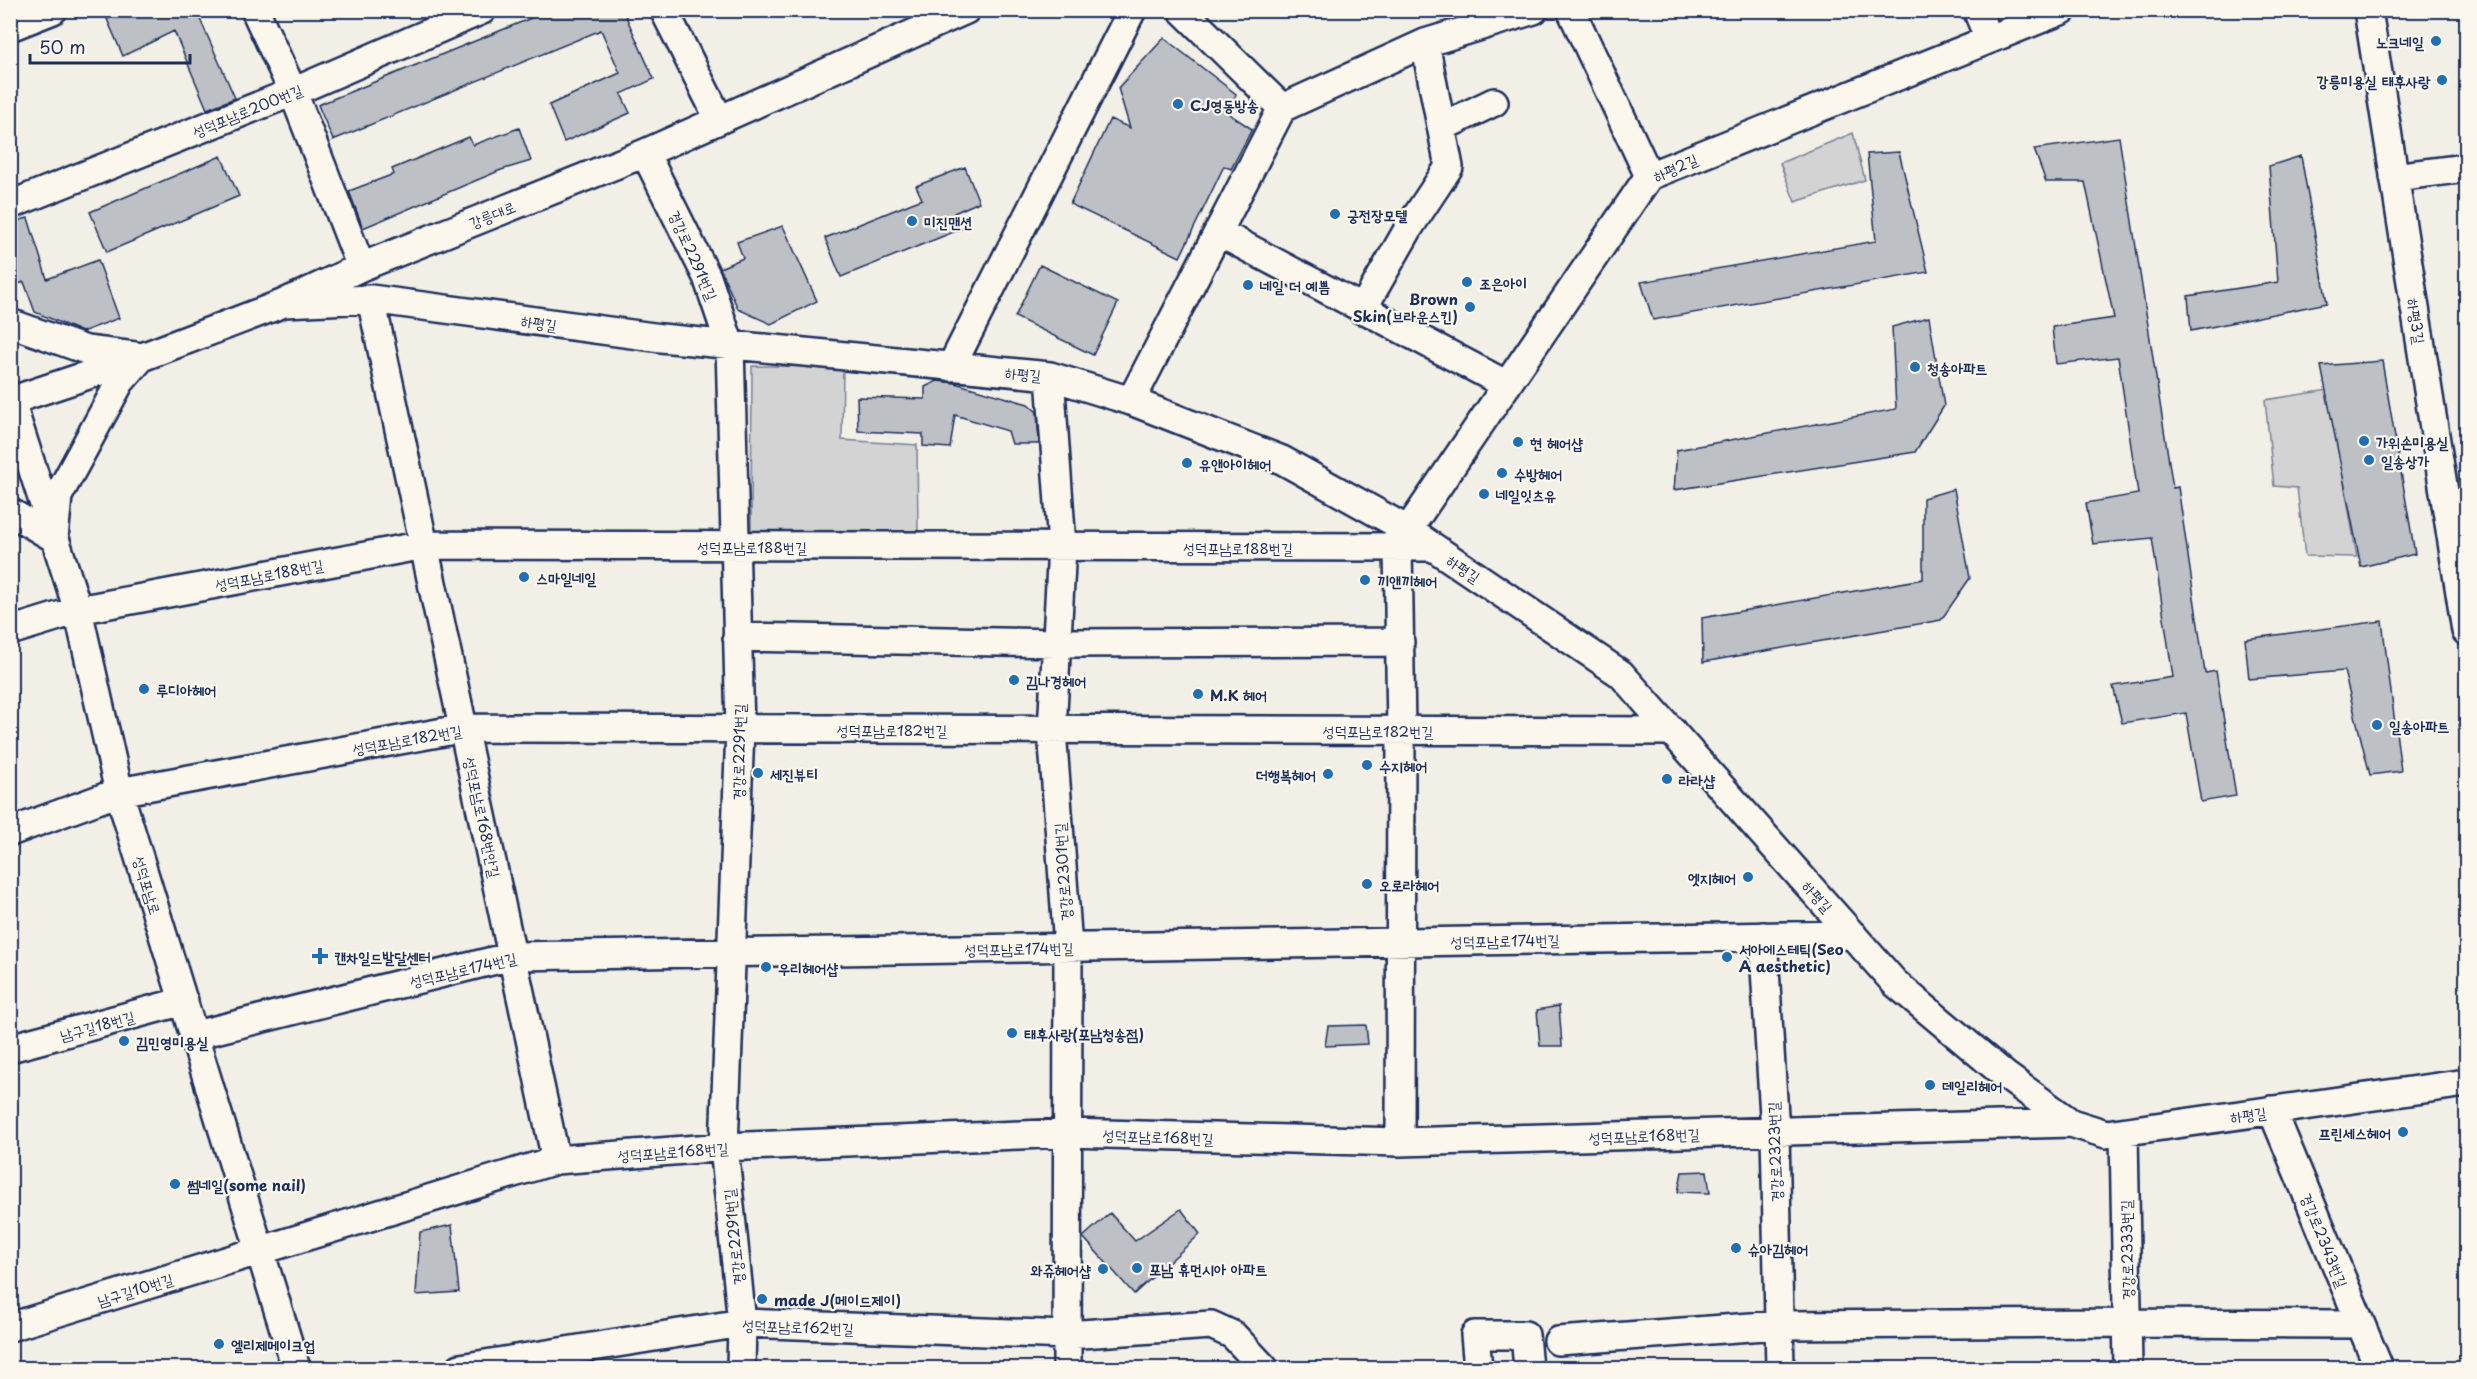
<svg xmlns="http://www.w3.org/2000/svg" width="2477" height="1379" font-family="'Playpen Sans','Poor Story',sans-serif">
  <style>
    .green { fill: #d2d3d2; stroke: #768198; stroke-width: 1.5 }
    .building { fill: #bdc0c4; stroke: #1b2f5e; stroke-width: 1.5 }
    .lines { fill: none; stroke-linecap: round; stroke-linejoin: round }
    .minor-casing { stroke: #1b2f5e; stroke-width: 32 }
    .minor { stroke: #fbf7ec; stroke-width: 27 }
    .poi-dot { fill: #1f6fb2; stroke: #fbf7ec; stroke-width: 2 }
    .labels { text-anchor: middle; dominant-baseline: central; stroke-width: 4.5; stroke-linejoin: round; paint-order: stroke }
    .poi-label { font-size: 15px; font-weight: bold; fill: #1b2f5e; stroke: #fbf7ec; text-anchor: start }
    .street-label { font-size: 15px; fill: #1b2f5e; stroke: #fbf7ec }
  </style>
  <rect width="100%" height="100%" fill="#f2efe6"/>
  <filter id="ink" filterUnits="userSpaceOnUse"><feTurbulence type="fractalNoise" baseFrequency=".0167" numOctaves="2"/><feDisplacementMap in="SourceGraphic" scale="12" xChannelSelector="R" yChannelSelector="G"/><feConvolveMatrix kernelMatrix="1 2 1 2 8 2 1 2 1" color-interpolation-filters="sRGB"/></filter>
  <g filter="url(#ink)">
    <!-- green -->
    <path class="green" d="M1853,133L1865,180L1795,202L1780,163Z
      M752,366L843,367L842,440L917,445L918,534H751Z
      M2328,390L2357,557L2305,556L2297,488L2274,486L2265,400Z"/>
    <!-- building -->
    <path class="building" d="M126,10H196L235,98L207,109L174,31L123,56L107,19Z
      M551,10H623L654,79L621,94L630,113L564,142L549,105L620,73L601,30L333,140L318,105Z
      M1164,38L1236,94L1229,114L1252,129L1231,169L1224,166L1180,257L1070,204L1110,119L1130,128L1118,88Z
      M519,128L531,161L501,170L363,228L349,191L394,174L392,169L469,137L473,145Z
      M2119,137L2173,488L2178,487L2205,673L2216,671L2236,796L2201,802L2186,713L2122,723L2113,686L2173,677L2152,538L2093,544L2086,503L2138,494L2118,357L2056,364L2052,327L2114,318L2085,182H2046L2034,149Z
      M1899,152L1928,272L1653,320L1641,282L1876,241L1867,154Z
      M221,156L239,196L107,252L90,212Z
      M2301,156L2327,303L2191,331L2188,296L2278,282L2269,166Z
      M965,167L979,202L954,213L961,229L841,277L825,238L922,199L916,186Z
      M28,218L47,279L98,260L119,318L82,332L35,312L24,282L18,284L10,261V223Z
      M783,226L817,301L771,324L738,309L720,268L743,258L737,242Z
      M1040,265L1118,303L1093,355L1015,317Z
      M1929,317L1944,406L1915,452L1674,490L1677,450L1896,409L1892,327Z
      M2382,361L2415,554L2361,567L2321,366Z
      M937,381L955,383L1028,404L1037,412L1039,444H1012L1008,431L955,415L950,448L923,446V434L858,431L857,397L925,399V387Z
      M1954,489L1970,578L1941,620L1703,662L1702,618L1923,579V498Z
      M2382,621L2401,771L2370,775L2344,671L2249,679L2245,639Z
      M1559,1006L1562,1046H1540L1537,1010Z
      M1366,1025L1368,1044L1325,1046L1328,1026Z
      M1707,1171L1710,1193L1678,1192L1682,1172Z
      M1181,1209L1200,1234L1134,1294L1083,1237L1110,1213L1135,1241Z
      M452,1225L459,1292L416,1295L420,1232Z"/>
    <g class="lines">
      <defs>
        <path id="minor" d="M255,10L293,92L361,267
          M664,10L719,119
          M1182,10L1282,108
          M1571,10L1649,176
          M1977,10L1989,39
          M2368,10L2466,631
          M10,27L53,10
          M1442,127L1494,102
          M645,153L707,277L730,345L740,729L724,1147L742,1323L741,1368
          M2394,177L2466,168
          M10,205L293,92L482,10
          M1218,232L1507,385
          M371,299L556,1160
          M284,303L371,299L661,338L1050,376L1131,401L1282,460L1408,530L1621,674L1895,983L2006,1076L2071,1123L2106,1134L2466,1083
          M1362,310L1410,226L1449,167L1425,43
          M10,323L86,350L135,356
          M951,367L1132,10
          M1050,376L1062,546L1052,730L1068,947L1067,1368
          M10,399L78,610L119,792L296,1368
          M10,401L142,357L284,303L361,267L645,153L966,10
          M1131,401L1282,108L1425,43L1534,10
          M10,512L54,538L58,496L120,382L141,358
          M1408,530L1649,176L2063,10
          M1398,547L1401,730L1400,1142
          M10,631L78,610L424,545L1433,547
          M737,637L1057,643L1400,642
          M10,832L119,792L465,728L1672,731
          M1763,936L1775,1132L1780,1368
          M195,1035L512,956L1853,935
          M10,1048L184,1001
          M2272,1110L2379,1368
          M2124,1132L2128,1368
          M10,1327L556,1160L724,1147L1068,1133L1400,1142L2071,1123
          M1558,1341L1779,1325L2127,1323L2360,1324
          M460,1368L742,1323L1067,1335L1211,1325L1233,1335L1264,1368
          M1478,1368L1475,1335H1525L1528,1368"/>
      </defs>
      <!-- minor casing -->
      <use href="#minor" class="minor-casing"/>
      <!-- minor -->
      <use href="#minor" class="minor"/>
    </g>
  </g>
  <!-- markers -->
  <g class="poi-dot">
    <circle cx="2436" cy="41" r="6"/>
    <circle cx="2442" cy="80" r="6"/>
    <circle cx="1178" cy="104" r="6"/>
    <circle cx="1335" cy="214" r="6"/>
    <circle cx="912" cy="221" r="6"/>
    <circle cx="1467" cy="282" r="6"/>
    <circle cx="1248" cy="285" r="6"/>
    <circle cx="1470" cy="307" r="6"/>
    <circle cx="1915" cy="367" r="6"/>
    <circle cx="2364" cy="441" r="6"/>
    <circle cx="1518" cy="442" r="6"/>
    <circle cx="2369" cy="460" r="6"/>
    <circle cx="1187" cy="463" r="6"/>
    <circle cx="1502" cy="473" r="6"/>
    <circle cx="1484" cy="494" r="6"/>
    <circle cx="524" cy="577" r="6"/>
    <circle cx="1365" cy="580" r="6"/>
    <circle cx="1014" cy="680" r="6"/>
    <circle cx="144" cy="689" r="6"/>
    <circle cx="1198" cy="694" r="6"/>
    <circle cx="2377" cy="725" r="6"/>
    <circle cx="1367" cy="765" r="6"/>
    <circle cx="758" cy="773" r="6"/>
    <circle cx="1328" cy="774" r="6"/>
    <circle cx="1667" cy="779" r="6"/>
    <circle cx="1748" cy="877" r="6"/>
    <circle cx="1367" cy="884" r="6"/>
    <path d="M317 947h6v6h6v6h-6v6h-6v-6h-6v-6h6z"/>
    <circle cx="1727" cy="957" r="6"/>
    <circle cx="766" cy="967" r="6"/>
    <circle cx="1012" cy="1033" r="6"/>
    <circle cx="124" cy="1041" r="6"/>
    <circle cx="1930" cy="1085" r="6"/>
    <circle cx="2403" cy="1132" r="6"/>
    <circle cx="175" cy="1184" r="6"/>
    <circle cx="1736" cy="1248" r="6"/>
    <circle cx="1137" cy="1268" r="6"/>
    <circle cx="1103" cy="1269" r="6"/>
    <circle cx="762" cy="1299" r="6"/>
    <circle cx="219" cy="1344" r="6"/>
  </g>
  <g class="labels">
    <!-- poi labels -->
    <g class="poi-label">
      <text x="2424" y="41" text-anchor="end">노크네일</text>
      <text x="2430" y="80" text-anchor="end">강릉미용실 태후사랑</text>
      <text x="1190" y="104">CJ영동방송</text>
      <text x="1347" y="214">궁전장모텔</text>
      <text x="924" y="221">미진맨션</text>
      <text x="1479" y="282">조은아이</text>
      <text x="1260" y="285">네일 더 예쁨</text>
      <text x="1458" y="298" text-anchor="end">Brown<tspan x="1458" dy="17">Skin(브라운스킨)</tspan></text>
      <text x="1927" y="367">청송아파트</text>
      <text x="2376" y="441">가위손미용실</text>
      <text x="1530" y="442">현 헤어샵</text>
      <text x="2381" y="460">일송상가</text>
      <text x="1199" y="463">유앤아이헤어</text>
      <text x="1514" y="473">수방헤어</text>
      <text x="1496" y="494">네일잇츠유</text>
      <text x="536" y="577">스마일네일</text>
      <text x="1377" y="580">끼앤끼헤어</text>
      <text x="1026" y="680">김나경헤어</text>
      <text x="156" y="689">루디아헤어</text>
      <text x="1210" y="694">M.K 헤어</text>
      <text x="2389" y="725">일송아파트</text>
      <text x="1379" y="765">수지헤어</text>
      <text x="770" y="773">세진뷰티</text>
      <text x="1316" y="774" text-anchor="end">더행복헤어</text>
      <text x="1679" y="779">라라샵</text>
      <text x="1736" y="877" text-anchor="end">엣지헤어</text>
      <text x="1379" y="884">오로라헤어</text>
      <text x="1739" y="948">서아에스테틱(Seo<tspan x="1739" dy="17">A aesthetic)</tspan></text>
      <text x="334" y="956">캔차일드발달센터</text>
      <text x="778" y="967">우리헤어샵</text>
      <text x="1024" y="1033">태후사랑(포남청송점)</text>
      <text x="136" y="1041">김민영미용실</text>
      <text x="1942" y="1085">데일리헤어</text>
      <text x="2391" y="1132" text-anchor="end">프린세스헤어</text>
      <text x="187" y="1184">썸네일(some nail)</text>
      <text x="1748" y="1248">슈아김헤어</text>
      <text x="1149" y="1268">포남 휴먼시아 아파트</text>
      <text x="1091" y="1269" text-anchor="end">와쥬헤어샵</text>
      <text x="774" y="1299">made J(메이드제이)</text>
      <text x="231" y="1344">엘리제메이크업</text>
    </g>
    <!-- street labels -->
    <g class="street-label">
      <text transform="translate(247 110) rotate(-22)">성덕포남로200번길</text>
      <text transform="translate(1675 167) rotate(-24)">하평2길</text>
      <text transform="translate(492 214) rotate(-22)">강릉대로</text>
      <text transform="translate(694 255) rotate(66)">경강로2291번길</text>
      <text transform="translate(2417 321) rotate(81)">하평3길</text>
      <text transform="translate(539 322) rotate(8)">하평길</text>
      <text transform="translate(1023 373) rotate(5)">하평길</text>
      <text x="752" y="546">성덕포남로188번길</text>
      <text x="1238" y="547">성덕포남로188번길</text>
      <text transform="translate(1464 568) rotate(34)">하평길</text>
      <text transform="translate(269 574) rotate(-11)">성덕포남로188번길</text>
      <text x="892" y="729">성덕포남로182번길</text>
      <text x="1378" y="730">성덕포남로182번길</text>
      <text transform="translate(407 739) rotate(-10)">성덕포남로182번길</text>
      <text transform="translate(738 752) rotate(-89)">경강로2291번길</text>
      <text transform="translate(483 817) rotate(78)">성덕포남로168번안길</text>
      <text transform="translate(1062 872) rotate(-94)">경강로2301번길</text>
      <text transform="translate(148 885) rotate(73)">성덕포남로</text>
      <text transform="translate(1818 896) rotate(48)">하평길</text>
      <text transform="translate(1505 940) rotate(-1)">성덕포남로174번길</text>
      <text transform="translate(1019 948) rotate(-1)">성덕포남로174번길</text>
      <text transform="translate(463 969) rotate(-13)">성덕포남로174번길</text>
      <text transform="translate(97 1025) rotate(-15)">남구길18번길</text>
      <text transform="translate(2248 1114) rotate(-8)">하평길</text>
      <text transform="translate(1644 1135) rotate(-2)">성덕포남로168번길</text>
      <text transform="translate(1158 1136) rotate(2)">성덕포남로168번길</text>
      <text transform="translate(673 1151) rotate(-4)">성덕포남로168번길</text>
      <text transform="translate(1774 1152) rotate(-92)">경강로2323번길</text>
      <text transform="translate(733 1237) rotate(-96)">경강로2291번길</text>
      <text transform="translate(2325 1240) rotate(68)">경강로2343번길</text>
      <text transform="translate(2126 1250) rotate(-91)">경강로2333번길</text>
      <text transform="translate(135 1289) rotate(-17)">남구길10번길</text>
      <text transform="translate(798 1326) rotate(2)">성덕포남로162번길</text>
    </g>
  </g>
  <!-- margin -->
  <rect width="2477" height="1379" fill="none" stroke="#fbf7ec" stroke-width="36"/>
  <rect x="18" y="18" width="2441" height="1343" fill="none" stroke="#1b2f5e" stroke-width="2" filter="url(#ink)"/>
  <!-- scale -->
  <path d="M30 54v9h160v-9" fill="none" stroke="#1b2f5e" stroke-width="3"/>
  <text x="39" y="54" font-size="18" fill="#1b2f5e" stroke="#fbf7ec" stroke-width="4.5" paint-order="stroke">50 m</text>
</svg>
